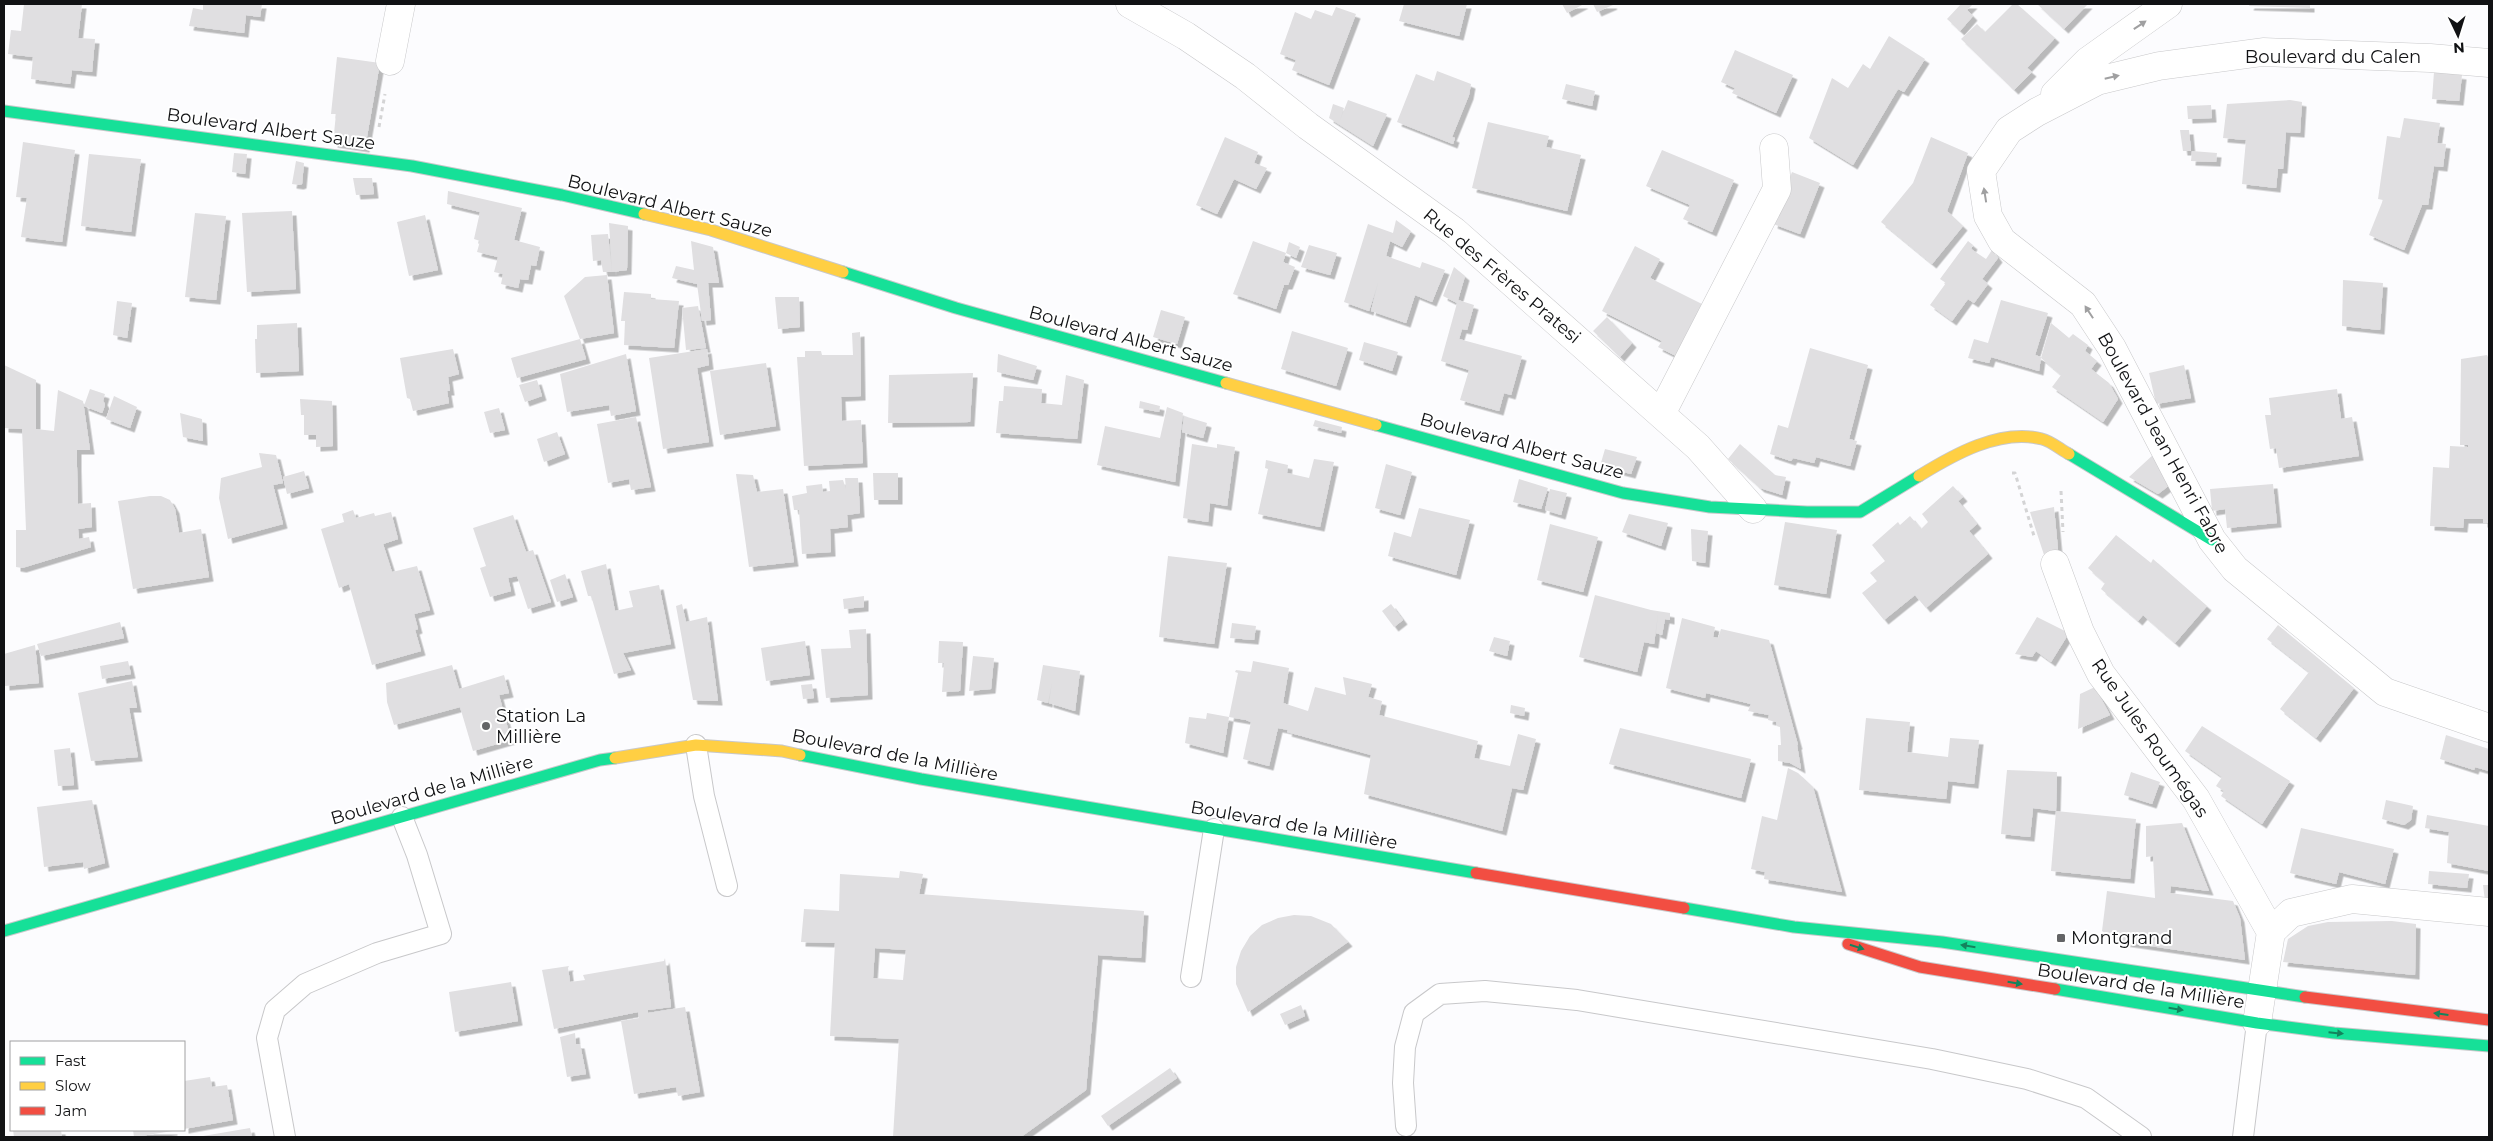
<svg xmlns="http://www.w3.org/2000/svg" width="2493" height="1141" font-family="Montserrat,sans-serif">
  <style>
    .building { fill: #e0dfe1; fill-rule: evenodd; filter: url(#shadow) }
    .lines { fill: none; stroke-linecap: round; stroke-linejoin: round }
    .lane-casing { stroke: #c8c8ca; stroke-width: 22 }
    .street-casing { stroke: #c8c8ca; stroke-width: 29 }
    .fast-casing { stroke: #c8c8ca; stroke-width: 13 }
    .slow-casing { stroke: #c8c8ca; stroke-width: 13 }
    .jam-casing { stroke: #c8c8ca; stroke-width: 13 }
    .path { stroke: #d4d4d5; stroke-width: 3; stroke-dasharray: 4 4; stroke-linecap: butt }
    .lane { stroke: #fff; stroke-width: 20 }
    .street { stroke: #fff; stroke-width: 28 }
    .fast { stroke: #16e098; stroke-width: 11 }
    .slow { stroke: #ffcf43; stroke-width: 11 }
    .jam { stroke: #f24e42; stroke-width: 11 }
    .oneway { fill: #a0a0a1 }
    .oneway2 { fill: #14835d }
    .poi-dot { fill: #636466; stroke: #fff; stroke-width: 2 }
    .labels { text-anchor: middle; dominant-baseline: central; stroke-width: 4; stroke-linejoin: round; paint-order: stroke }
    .street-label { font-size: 18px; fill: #111214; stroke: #fff }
    .poi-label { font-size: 18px; fill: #111214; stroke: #fff; text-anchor: start }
  </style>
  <defs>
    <filter id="shadow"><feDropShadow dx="4.5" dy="4.5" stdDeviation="0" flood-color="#0004"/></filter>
  </defs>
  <rect width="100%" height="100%" fill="#fcfcfe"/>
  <!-- building -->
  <path class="building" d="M24,4H82L78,38L95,39L92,72L72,70L70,84L31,79L33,57L8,54L11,30L21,31Z
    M203,4H262L260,17L246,15L244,33L189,26L193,8L203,10Z
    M1404,4H1467L1459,36L1399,21Z
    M1562,4H1584L1567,13Z
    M1593,4H1612L1613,5L1597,12Z
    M1961,4H1973L1967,10L1973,16L1960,31L1947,19Z
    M2013,4H2017L2055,38L2027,68L2032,72L2014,90L1961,39L1977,24L1985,32Z
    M2037,4H2088L2064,29Z
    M2250,4H2310V8L2249,6Z
    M1336,7L1356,14L1329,85L1292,70L1296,60L1280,54L1295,12L1311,19L1315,10L1332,16Z
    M1889,36L1925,59L1904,92L1898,89L1853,165L1809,138L1832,78L1848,88L1863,64L1870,69Z
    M1735,50L1793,75L1776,113L1732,93L1735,88L1721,82Z
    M337,57L380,63L365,148L333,143L336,114H331Z
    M1437,71L1471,84L1469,95L1452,137L1455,138L1453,144L1397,122L1416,74L1434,81Z
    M2434,72L2462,75L2459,101L2432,99Z
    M1566,84L1595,91L1592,106L1562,99Z
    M1348,100L1387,114L1373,146L1329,118L1333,104L1344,108L1340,120Z
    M2290,100L2302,102L2300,133L2286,132L2283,169H2278L2276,188L2242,184L2246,140L2223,138L2227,104Z
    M2211,105L2212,118L2188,119L2187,106Z
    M2404,118L2440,123L2437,143L2446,144L2443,167L2434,166L2428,205H2422L2404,250L2369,235L2383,200L2378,199L2387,136L2400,138Z
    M1488,122L1549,136L1546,147L1581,155L1567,211L1472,188Z
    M2180,130H2189L2191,151H2183Z
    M1225,137L1258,152L1254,163L1267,168L1256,189L1234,179L1217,214L1196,205Z
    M1931,137L1968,153L1947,211L1963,226L1932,264L1881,222L1913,183Z
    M23,142L75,150L62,242L21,237L27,198L16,197Z
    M1662,150L1734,180L1712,232L1683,219L1690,205L1646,186Z
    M2192,151L2217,153L2216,162L2191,161Z
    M234,153L247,154L245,174L232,172Z
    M89,154L141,159L131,232L81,226Z
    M296,161L304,163L302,184L299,185L292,184Z
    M1792,172L1820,183L1800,234L1773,224Z
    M353,178H372L374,194L356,195Z
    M448,191L522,208L514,240L540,247L536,266L531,265L528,280L520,279L518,288L501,284L503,274L494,272L498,257L477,252L480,241L474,239L480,212L447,204Z
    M292,211L296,289L247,292L242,213Z
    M195,213L226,216L216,300L185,297Z
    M425,215L438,270L409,276L397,222Z
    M1396,220L1411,231L1402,247L1390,241L1386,256L1420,268L1422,262L1445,270L1432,302L1415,295L1406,323L1371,311L1378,283L1369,311L1344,302L1368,224L1393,233Z
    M609,223L628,226L627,270L612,272H603L601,260L593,261L591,235L608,234L612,272Z
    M691,241L713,247L719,283H708L711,320L702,321L697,284L672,278L676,266L694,270Z
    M1253,241L1286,253L1289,242L1300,247L1296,258L1286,253L1283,262L1295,267L1288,285H1284L1276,309L1233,294Z
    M1968,241L1973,245L1971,249L1986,259L1992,250L1998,258L1982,279L1988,284L1974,303L1968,299L1952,321L1930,305L1946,283L1940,279Z
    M1309,245L1337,253L1330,275L1301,267Z
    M1635,246L1660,259L1650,278L1702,304L1676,356L1658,347L1662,341L1602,311Z
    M1454,267L1465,276L1458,300L1474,305L1467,330L1462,329L1459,339L1522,356L1511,395L1504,393L1499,411L1460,400L1469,370L1441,361L1457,303L1443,296Z
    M607,275L614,333L580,339L586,359L517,378L511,358L580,339L564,296L585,277Z
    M2343,280L2383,283L2380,330L2342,326Z
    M624,292L651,294V299L679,301L674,348L624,345L625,321H621Z
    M775,297H799L800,327L778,329Z
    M2001,300L2048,313L2035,355L2041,357L2039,371L1991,357L1989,363L1968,358L1974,339L1988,343Z
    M117,301L132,303L127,338L113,335Z
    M698,306L706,348L686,350L682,308Z
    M1161,310L1185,317L1177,344L1153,337Z
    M1607,317L1632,343L1620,357L1593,331Z
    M297,323L299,371L256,373L255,339H257V325Z
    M2051,323L2069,338L2073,334L2088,345L2085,351L2097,361L2091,369L2109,383L2118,399L2103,422L2052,387L2061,375L2041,358Z
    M1292,331L1348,348L1336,386L1281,369Z
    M860,332L861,396L841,397L842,421L861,420L863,463L804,466L797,357H805V351H821L822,355H853L852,333Z
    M1364,342L1398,352L1392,371L1359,360Z
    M1810,348L1868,365L1849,439L1857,441L1850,466L1816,457L1814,463L1793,458L1791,461L1770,454L1778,425L1788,428Z
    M453,349L459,374L448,377L450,391H447L449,403L413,411L410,399L407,398L400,358Z
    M707,349L709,365L697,368L709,442L663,449L649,358Z
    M626,354L636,411L611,416L609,405L567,412L560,374Z
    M998,354L1037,366L1033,380L997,372Z
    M2487,355L2489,359V523H2483V519H2464L2463,528L2430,526L2433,467L2449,468L2450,446L2468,447V445H2460L2461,359Z
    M766,363L776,426L720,435L710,371Z
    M4,365L36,380V429L54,431L58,390L83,401L90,450H77V467L78,504L91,503L92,527L78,529L79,539L89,537L91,547L22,568L16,567V530H26L22,429L4,428Z
    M2184,365L2191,398L2156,404L2149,373Z
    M973,373L970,422L888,423L889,375Z
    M1066,375L1084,380L1077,439L996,433L999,401H1003L1004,386L1042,389L1041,403L1062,405Z
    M537,380L542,396L525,402L519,385Z
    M90,389L105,394L103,401L105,404L104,408L102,413L84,406Z
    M2337,389L2341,419L2352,417L2359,456L2279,468L2276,448L2270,449L2265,415H2271L2269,398Z
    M114,396L137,407L130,428L106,419Z
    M300,399L332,401L333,446L316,447V435H304V415H301Z
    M1140,401L1160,406L1159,412L1139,408Z
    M1167,407L1183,413L1175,482L1097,465L1105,426L1160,438Z
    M499,408L505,430L490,433L484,412Z
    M180,413L202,419L203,441L183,437Z
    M1184,416L1207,423L1203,438L1182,432Z
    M636,417L651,487L631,490L629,479L608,483L597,424Z
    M1315,420L1342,427L1341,433L1313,426Z
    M557,432L565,454L544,462L537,439Z
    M1192,444L1217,448V444L1235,447L1227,506L1210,503L1208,522L1183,518Z
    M1740,444L1775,475L1786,477L1782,495L1760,488L1728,459Z
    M1605,449L1637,457L1631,474L1600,466Z
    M259,453L276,455L283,483L273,485L283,524L228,539L219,498L221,478L262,467Z
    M2154,454L2171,484L2158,494L2129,477Z
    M1314,459L1334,462L1320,527L1258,514L1268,469L1265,468L1266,460L1288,465L1287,473L1309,478Z
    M1386,464L1412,472L1400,515L1375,508Z
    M304,471L309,488L287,494L283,477Z
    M873,473H898V500H874Z
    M736,474L753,475L757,492L783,489L794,562L749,567Z
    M845,478H858L860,513L847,515L848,527L830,529L831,552L802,554L799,510H794L792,496L807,493L806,486L822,484L823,492L830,491L829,481L843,480L846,489Z
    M1519,479L1548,488L1541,509L1513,502Z
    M2273,484L2277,523L2227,528L2225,509L2212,511L2210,489Z
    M1953,486L1963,497L1958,501L1977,524L1969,531L1988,554L1926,608L1915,595L1884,620L1862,593L1877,581L1870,573L1885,561L1872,545L1898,522L1900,525L1910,516L1921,529L1928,522L1922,514Z
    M1550,489L1567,493L1561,515L1545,510Z
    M150,496H161L170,500L175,509L179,533L201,529L209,577L133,589L118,501Z
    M2054,507L2058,550L2044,555L2030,512Z
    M1419,508L1470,520L1456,575L1388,556L1394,532L1411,537Z
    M353,510L356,518L374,513L375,516L391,512L398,539L383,544L392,572L417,566L430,610L414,614L418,629L415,630L421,651L372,665L349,584L339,588L321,529L344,522L342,514Z
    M1629,514L1668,523L1661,546L1622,532Z
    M513,515L526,552L533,550L551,602L528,609L517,576L508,578L511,591L490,597L480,568L486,566L473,528Z
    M1785,522L1837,530L1826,594L1774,585Z
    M1550,524L1598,537L1583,592L1537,580Z
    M1691,529L1708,531L1705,563L1692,561Z
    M2116,535L2151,563L2153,559L2207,606L2175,643L2143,615L2138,621L2101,589L2105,583L2088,568Z
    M1168,556L1227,563L1214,644L1159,637Z
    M606,564L615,611L633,607L629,591L659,585L671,644L623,653L631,670L614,674L592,599L591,596H588L581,571Z
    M565,574L573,597L557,602L550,580Z
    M1595,595L1651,610L1670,613V620L1665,619L1662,635L1656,633L1658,614L1654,644L1644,642L1637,672L1579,657Z
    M864,596V607L844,609L843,599Z
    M682,604L686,622L707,617L718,701L693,700L676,606Z
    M1391,604L1403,620L1394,627L1382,611Z
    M2037,617L2069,633L2051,662L2036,651L2032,657L2015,654Z
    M1682,618L1715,627L1713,637L1718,638L1721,629L1769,640L1798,745H1797L1801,769L1790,763L1778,761V745H1781L1780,727L1777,726L1776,722L1768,720L1769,715L1748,711L1751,704L1706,693L1705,698L1666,688Z
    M120,622L124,638L41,656L37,644Z
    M1232,623L1256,626L1254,640L1230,638Z
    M2278,625L2354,688L2316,738L2280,709L2309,672L2267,639Z
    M866,629L868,695L826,698L821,649L851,648L849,630Z
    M1494,637L1510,641L1507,656L1489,651Z
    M805,641L810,675L766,681L761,648Z
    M939,641L963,642L960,691L942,692L944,663H938Z
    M35,645L39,683L5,686L4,654Z
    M973,656L994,658L991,689L969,691Z
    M128,661L131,674L102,679L100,666Z
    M1253,661L1289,668L1283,703L1308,711L1315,687L1346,695L1343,677L1372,684L1368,697L1382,701L1379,715L1478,741L1474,758L1510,766L1518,734L1536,739L1523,790L1512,788L1502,831L1364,794L1371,755L1287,732L1288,730L1278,728L1269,766L1243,759L1251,722L1246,720L1229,717L1223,753L1185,743L1189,717L1206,719L1207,713L1229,717L1238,673L1235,672L1236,670L1251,672Z
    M452,665L459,689L504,675L509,693L499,695L511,740L473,751L460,707L394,725L387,702L386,683Z
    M1043,665L1080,671L1075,711L1049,703L1052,683L1048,703L1037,700Z
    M132,681L137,708H129L138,757L91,761L78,693Z
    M812,684L814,698L803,699L801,685Z
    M2095,687L2110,715L2078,729L2080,694Z
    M1511,705L1525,708L1524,716L1510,713Z
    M1866,718L1910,722L1907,752L1948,757L1950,738L1979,740L1974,784L1948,781L1946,799L1859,790Z
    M2202,726L2290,781L2262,824L2221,796L2224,791L2216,786L2222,777L2185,751Z
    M1620,728L1751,759L1741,798L1609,764Z
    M2446,735L2489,749V771L2475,767L2474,770L2440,759Z
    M70,748L74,785L58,786L54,750Z
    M1788,768L1798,773L1813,787L1842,892L1764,879L1765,872L1751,869L1762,816L1777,820Z
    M2007,770L2057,772L2056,811L2033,808L2030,837L2001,834Z
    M2131,772L2160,782L2152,804L2124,795Z
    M92,800L105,863L84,869L83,862L44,867L37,807Z
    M2386,800L2413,806L2411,820L2404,825L2382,819Z
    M2056,811L2136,819L2130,879L2051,871Z
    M2427,815L2489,826V871L2447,863L2449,832L2425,828Z
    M2182,823L2209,891L2171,886L2170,893L2233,901L2240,918L2245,960L2116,941L2102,931L2107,891L2155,898L2153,856L2146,857V826Z
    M2301,828L2394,849L2385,884L2339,872L2336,884L2290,873Z
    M900,871L923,874L919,894L1144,911L1141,958L1098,955L1086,1090L1021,1137H893L899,1039L830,1036L835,943L801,942L804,909L839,911L840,874L899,878ZM875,948L906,950L903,980L873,978Z
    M2429,871L2469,874L2467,888L2428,884Z
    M2483,885H2489V900L2485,901Z
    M1294,915L1311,916L1331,924L1348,942L1248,1012L1236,984V967L1241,951L1250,936L1262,925L1278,918Z
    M2392,921L2416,924L2415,975L2283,962L2288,939L2308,926L2328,922Z
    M665,958L671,1007L648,1010V1013L685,1007L700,1092L678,1096L676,1087L634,1094L621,1021L639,1018L638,1012L554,1029L542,970L569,966L568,968L570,982L585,980L583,975L664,961Z
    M511,982L518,1021L455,1032L449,992Z
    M1301,1005L1305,1016L1285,1025L1280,1014Z
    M575,1033L576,1044H580L586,1074L567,1077L560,1037Z
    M1170,1068L1177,1078L1108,1126L1101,1116Z
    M210,1077L212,1087L227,1085L233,1120L184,1129V1081Z
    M250,1128L252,1137H204L203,1136Z
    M13,1130H61L62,1137H14Z
    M133,1130H173V1131L134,1137Z"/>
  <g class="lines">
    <defs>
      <path id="lane" d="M696,745L704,796L727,886
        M1191,977L1214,829
        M1406,1126L1403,1083L1405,1047L1414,1013L1440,994L1485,991L1577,1000L1932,1059L2027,1079L2086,1098L2141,1137
        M285,1137L267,1038L275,1010L305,984L377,953L441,934L417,855L402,817
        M2243,1137L2257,1023"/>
      <path id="street" d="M1130,4L1186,36L1245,76L1308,126L1454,231L1698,447L1753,509
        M390,61L401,4
        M2489,63L2430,58L2263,52L2159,66L2097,81L2037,112L2009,130L1981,171L1988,216L2002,241L2083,304L2112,348L2212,540L2235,569L2385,692L2489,728
        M2055,94L2088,61L2168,4
        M1661,414L1777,189L1774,148
        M2055,564L2080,632L2101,674L2196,799L2271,932
        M2257,1023L2271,932L2291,913L2352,899L2489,912"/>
      <path id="fast" d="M4,111L412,166L562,195L644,214
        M843,272L956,308L1226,383
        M1376,425L1623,493L1710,507L1807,512H1860L1919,476
        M2069,454L2212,540
        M800,755L921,779L1476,873
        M1684,908L1794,927L1942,942L2305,997
        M4,931L600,760L615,758
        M2055,989L2257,1023L2334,1033L2489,1046"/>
      <path id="slow" d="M644,214L711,230L843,272
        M1226,383L1376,425
        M1919,476C1953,455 2000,428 2042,439C2051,441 2061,450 2069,454
        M615,758L696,745L782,751L800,755"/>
      <path id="jam" d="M1476,873L1684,908
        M1848,944L1920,967L2055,989
        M2305,997L2489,1020"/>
    </defs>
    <!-- lane casing -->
    <use href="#lane" class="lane-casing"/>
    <!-- street casing -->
    <use href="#street" class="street-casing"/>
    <!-- fast casing -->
    <use href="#fast" class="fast-casing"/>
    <!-- slow casing -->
    <use href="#slow" class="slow-casing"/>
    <!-- jam casing -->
    <use href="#jam" class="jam-casing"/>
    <!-- path -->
    <path class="path" d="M379,127L385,94
      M2012,473H2015L2034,536
      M2061,491L2063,532"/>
    <!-- lane -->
    <use href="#lane" class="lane"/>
    <!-- street -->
    <use href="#street" class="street"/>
    <!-- fast -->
    <use href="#fast" class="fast"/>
    <!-- slow -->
    <use href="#slow" class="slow"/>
    <!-- jam -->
    <use href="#jam" class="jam"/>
  </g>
  <!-- one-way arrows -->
  <defs><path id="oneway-solid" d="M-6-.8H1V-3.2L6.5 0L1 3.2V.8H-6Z" transform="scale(1.25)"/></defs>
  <g class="oneway">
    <use href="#oneway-solid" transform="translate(2140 25) rotate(-34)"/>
    <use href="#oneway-solid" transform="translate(2112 77) rotate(-13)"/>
    <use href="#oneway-solid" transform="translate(1985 195) rotate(-99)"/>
    <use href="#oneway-solid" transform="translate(2089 312) rotate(-123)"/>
  </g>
  <g class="oneway2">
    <use href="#oneway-solid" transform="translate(1968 946) rotate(-171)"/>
    <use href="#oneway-solid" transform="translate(1857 947) rotate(18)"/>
    <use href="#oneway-solid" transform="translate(2015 983) rotate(9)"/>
    <use href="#oneway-solid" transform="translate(2176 1009) rotate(9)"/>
    <use href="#oneway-solid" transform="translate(2441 1014) rotate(-173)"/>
    <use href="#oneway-solid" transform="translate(2336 1033) rotate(6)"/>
  </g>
  <!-- markers -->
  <g class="poi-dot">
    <circle cx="486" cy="726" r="5"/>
    <rect x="2056" y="933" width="10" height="10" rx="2.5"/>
  </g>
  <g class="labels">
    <!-- street labels -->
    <g class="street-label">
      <text x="2333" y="57">Boulevard du Calen</text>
      <text transform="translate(271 129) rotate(8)">Boulevard Albert Sauze</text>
      <text transform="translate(670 206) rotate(14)">Boulevard Albert Sauze</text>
      <text transform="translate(1502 276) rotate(40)">Rue des Frères Pratesi</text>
      <text transform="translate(1131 339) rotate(15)">Boulevard Albert Sauze</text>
      <text transform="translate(2163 443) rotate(61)">Boulevard Jean Henri Fabre</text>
      <text transform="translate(1522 446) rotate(15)">Boulevard Albert Sauze</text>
      <text transform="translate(2150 738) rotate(55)">Rue Jules Roumégas</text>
      <text transform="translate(895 755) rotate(11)">Boulevard de la Millière</text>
      <text transform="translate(432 790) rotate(-16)">Boulevard de la Millière</text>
      <text transform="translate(1294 825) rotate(10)">Boulevard de la Millière</text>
      <text transform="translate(2141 986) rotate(9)">Boulevard de la Millière</text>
    </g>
    <!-- poi labels -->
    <g class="poi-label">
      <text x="496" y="716">Station La<tspan x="496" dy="21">Millière</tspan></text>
      <text x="2071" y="938">Montgrand</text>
    </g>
  </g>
  <!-- border -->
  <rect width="2493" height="1141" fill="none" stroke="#111214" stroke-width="10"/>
  <!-- legend -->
  <rect x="10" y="1041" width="175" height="90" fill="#ffffff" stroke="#a0a0a1"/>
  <rect x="20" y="1057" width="25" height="8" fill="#16e098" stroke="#a0a0a1"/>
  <text x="55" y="1066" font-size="15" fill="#111214">Fast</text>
  <rect x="20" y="1082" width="25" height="8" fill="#ffcf43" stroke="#a0a0a1"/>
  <text x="55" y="1091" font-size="15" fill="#111214">Slow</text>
  <rect x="20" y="1107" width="25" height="8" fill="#f24e42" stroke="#a0a0a1"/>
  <text x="55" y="1116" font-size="15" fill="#111214">Jam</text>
  <!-- north arrow -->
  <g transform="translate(2458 35) rotate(176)" stroke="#ffffff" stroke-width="4" paint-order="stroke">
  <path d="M0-4L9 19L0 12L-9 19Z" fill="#111214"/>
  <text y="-8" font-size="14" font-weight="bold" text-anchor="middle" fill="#111214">N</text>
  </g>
</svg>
